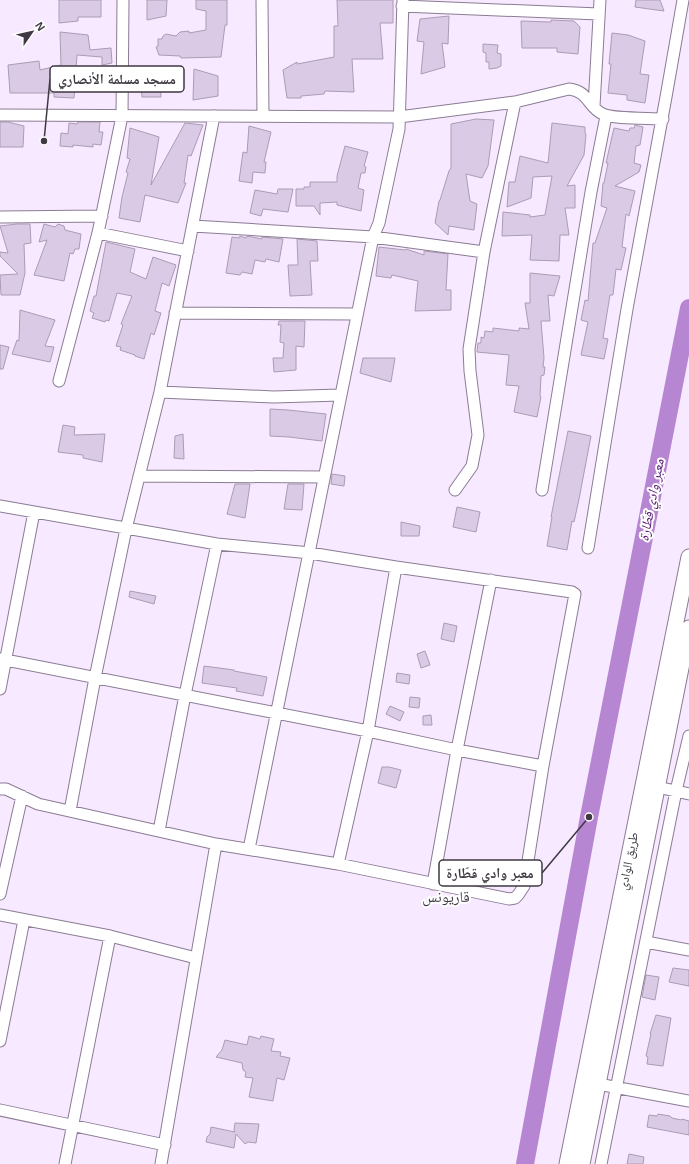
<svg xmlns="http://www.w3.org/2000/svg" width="689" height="1164" font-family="Arial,'Noto Naskh Arabic',sans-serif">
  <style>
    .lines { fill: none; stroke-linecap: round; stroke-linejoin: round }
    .river { stroke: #b786d2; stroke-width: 18 }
    .building { fill: #dbcae5; stroke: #ab9cb5 }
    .street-casing { stroke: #8b7c94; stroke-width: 13 }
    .secondary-casing { stroke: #8b7c94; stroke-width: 17 }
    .street { stroke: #fff; stroke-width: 11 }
    .secondary { stroke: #fff; stroke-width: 15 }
    .labels { text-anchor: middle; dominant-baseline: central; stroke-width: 4; stroke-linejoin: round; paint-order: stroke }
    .street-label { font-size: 13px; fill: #3f3943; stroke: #fff }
    .water-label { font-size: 14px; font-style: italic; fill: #561873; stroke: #fff }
    .quarter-label { font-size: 15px; fill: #3f3943; stroke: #fff }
    .leader { fill: none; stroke: #3f3943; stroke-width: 1.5 }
    .callout-dot { fill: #3f3943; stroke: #fff; stroke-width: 1.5 }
    .callout { fill: #fff; stroke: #3f3943; stroke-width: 1.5 }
    .callout-label { font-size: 14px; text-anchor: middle; font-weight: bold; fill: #3f3943 }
  </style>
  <rect width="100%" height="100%" fill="#f7e9ff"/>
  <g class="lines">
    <!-- river -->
    <path class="river" d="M525,1164L589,817L689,308"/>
  </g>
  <!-- building -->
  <path class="building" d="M59,0H101V17H78V21L59,23Z
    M147,0H167L166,16L147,20Z
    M196,0H227V25H225L221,57L181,58L180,56L159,55L156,47L158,46V39H162L163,36L166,34L176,36L180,32L189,31V33L206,30V11L196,9Z
    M337,0H393V23H380L383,59H352L354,92L325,91L324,94L301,96V98H287L283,70L297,62V64L334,57V26H338Z
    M636,0H660L664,11L635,7Z
    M449,16L448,44L442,43L445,67L421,74L424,42L417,41L420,19Z
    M551,20L574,21L580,27L578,54L557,52V48H522L521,21L551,22Z
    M60,32L88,35L90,50L111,48L112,63L102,65V57L77,55L74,98L54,97V93H10L8,65L39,61L40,70L61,65Z
    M612,33L628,35L645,41L640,74L649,75L645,103L627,100V95L608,93L611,64H609Z
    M483,44L498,45L497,53L501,54V66L497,68L489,69V62H486V53L483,52Z
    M159,67L161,97H142L140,69Z
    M194,69L218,76V96L193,100Z
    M476,119L494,120L488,166L482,178L466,174L470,201L477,204L474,230L449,226L448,235L435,223L439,201L440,200L449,171L451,168V124Z
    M0,122H8L24,126L23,147H0Z
    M78,122H100L99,132H103L101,145L93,144V147L73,145V147L60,146L61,133L68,134L69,123L77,124Z
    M185,123L203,125L191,156L188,155L184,183H186L178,203L145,195L140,222L119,218L122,197L128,173L126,172L130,159L127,158L130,128L159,137L151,185Z
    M552,123L585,127V133L586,135L584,155L567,186L575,185V208H565L569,235H560L559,261L530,260L532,235L502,236L503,212L530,215V217L545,215L552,176L533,177L531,198L507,207L509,182H515L520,156L548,163Z
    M635,125L643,127L640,145L636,146L634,163L641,165L639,172L615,186L635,191L629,216L626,214L622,247L626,248L621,270L616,269L613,295H610L603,338L608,339L604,359L581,355L588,322L581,320L585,300L588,301L593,243H595L607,208L601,206L603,183H604L608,163H606L614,128L629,131L630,128H634Z
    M249,126L271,132L264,162H266L265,173L253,172L252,183L239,181L243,152L247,153Z
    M345,146L368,152L364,166L366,167L365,173H361L358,188L364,190L361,211L337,205V202L320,203V215L314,206H296V189H304V187H310V182H337V176Z
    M278,189H293L288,212L263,209L261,216L250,213L255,190L277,194Z
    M17,224H30L31,243L24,244L25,273L20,295H1L0,275L18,274L0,256V252L8,253L0,226Z
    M44,224L55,227L58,224L64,226L65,230L81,234L79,249H75L73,254L70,253L64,281L34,275L47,240L39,242Z
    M240,236L246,238L247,236L262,239V237L283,239L279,262L266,259L265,262L255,260L252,274L242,272L240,275L226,273L232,237L239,238Z
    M297,239L317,241L318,261H310L312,295L290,296L288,265H298Z
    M106,242L135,249L130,272L146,279L153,257L176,265L169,286L162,283L155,311L161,313L154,335L151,333L144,359L135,356V355L120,350L121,347L116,346L123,325L121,324L132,296L117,293L109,321L106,320L105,322L92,318L94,313L90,311L94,296H96Z
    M379,247L405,250L406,249L424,255V251L448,254L446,290H451V310L415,311L418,281L392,275L391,278L376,276Z
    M530,273L560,276L554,296L548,295L550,321H541L544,358L543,367H545L544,375L541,376L540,396L541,397L537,417L514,412L519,386L506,385L509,355L477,352L478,343H481V337L484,338L485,331L493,332V328L519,331V328L529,329L525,303H530Z
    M20,310L55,320L45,346L54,347L50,362L12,354L17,340L19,341Z
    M279,321H305L304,347L296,346V370L274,372L273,358H283L284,343L280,342L281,325H278Z
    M0,345L9,347L3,369H0Z
    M363,358H395L391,382L360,373Z
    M270,409L288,410L326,414L322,441L289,437L270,436Z
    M63,425L75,427L74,435L105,434L102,462L83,458V455L58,452Z
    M568,431L591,436L579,499L574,522L572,521L567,550L547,546L552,517H551Z
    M183,434L184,459L174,458L175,436Z
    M332,474L345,476L344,486L331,484Z
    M235,484H250L245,518L227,514Z
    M288,484H304L302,510L284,509Z
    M457,507L480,512L476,532L453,527Z
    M401,522L420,526L419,536H401Z
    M130,591L156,596L154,604L129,597Z
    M444,623L457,626L454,642L441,639Z
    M425,651L430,665L421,668L417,654Z
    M204,666L234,670V671L267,677L263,696L236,691L237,688L202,683Z
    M397,673L410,675L409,684L396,682Z
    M410,697L420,698L419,708L409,707Z
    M390,706L404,712L400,721L386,714Z
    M431,715L432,725H423V716Z
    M382,767H389L401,770L396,788L378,783Z
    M673,968L689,970V986L669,982Z
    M646,975L659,977L655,1000L642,997Z
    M656,1015L671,1018L663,1066L647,1064L648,1057L646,1056L651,1034H650Z
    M249,1036L260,1039L261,1036L274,1039L271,1051L281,1052L280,1056L290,1058L284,1080L277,1078L273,1101L249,1097L253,1078L245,1077L246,1072L243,1070L242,1063L216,1057L222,1050L225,1040L247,1045Z
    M658,1114L670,1116L672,1118L681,1120L682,1119L689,1121V1135L647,1127L649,1115L657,1116Z
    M235,1123L259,1124L256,1143L248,1142L245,1144L236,1134L234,1148L206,1142L207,1137L210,1134L211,1127L235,1132L234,1130Z
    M629,1154L644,1157L643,1164H627Z"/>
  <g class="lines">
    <defs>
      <path id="street" d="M262,0L263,116
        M402,6L599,14
        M594,106L600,0
        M0,115L399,117L515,102L569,89C589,91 588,108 603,114C612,119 650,118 663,119
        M0,217L102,216
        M193,226L373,237L484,252
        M98,233L188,251
        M175,313L357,314
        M59,381L98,233L122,116L123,0
        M160,392L274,397L340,395
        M139,476L324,477
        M455,490L472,466L478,435L470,371L469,349L484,252L515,102
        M542,490L591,192L606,116
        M0,506L217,544L310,553L396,567L572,592L575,594L543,766L524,886L518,895L515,898L509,899L338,864L216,844L38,804L6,789H0
        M588,548L627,309L666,97L683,0
        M0,659L368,731L457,750L543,766
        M0,689L34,512
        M657,787L689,794
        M70,811L95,678L126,529L160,392L214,116
        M159,831L185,695L217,544
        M249,849C292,646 330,441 373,237L379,223L399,129L403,0
        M338,864L368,731L396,567
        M433,884L457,750L491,580
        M0,894L22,796
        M0,915L110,936L196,958
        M646,942L689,950
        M0,1041L24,920
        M598,1084L689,1101
        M0,1110L165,1145
        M65,1164L110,936
        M161,1164L216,844
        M601,1164L676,791L689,736"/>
      <path id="secondary" d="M567,1164L689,557
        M582,1164L689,628"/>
    </defs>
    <!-- street casing -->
    <use href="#street" class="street-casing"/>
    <!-- secondary casing -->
    <use href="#secondary" class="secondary-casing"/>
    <!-- street -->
    <use href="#street" class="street"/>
    <!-- secondary -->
    <use href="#secondary" class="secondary"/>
  </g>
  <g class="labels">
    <!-- street labels -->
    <g class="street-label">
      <text transform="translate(628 861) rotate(-79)">طريق الوادي</text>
    </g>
    <!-- water labels -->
    <g class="water-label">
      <text transform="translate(651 500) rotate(-79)">معبر وادي قطّارة</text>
    </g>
    <!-- quarter labels -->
    <g class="quarter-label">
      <text x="446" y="896">قاريونس</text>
    </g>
  </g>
  <!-- callouts -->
  <path class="leader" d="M44 141L50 79M589 817L542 873"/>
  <g class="callout-dot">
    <circle cx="44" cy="141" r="4"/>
    <circle cx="589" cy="817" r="4"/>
  </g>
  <g class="callout">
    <rect x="50" y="66" width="134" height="26" rx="4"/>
    <rect x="439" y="860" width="103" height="26" rx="4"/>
  </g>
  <g class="callout-label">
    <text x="117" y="84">مسجد مسلمة الأنصاري</text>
    <text x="490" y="878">معبر وادي قطّارة</text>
  </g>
  <!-- north arrow -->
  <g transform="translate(32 32) rotate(56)" stroke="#ffffff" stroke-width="3" paint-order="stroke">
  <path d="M0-3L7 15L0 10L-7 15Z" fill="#3f3943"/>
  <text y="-6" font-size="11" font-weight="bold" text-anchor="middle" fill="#3f3943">N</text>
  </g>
</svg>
